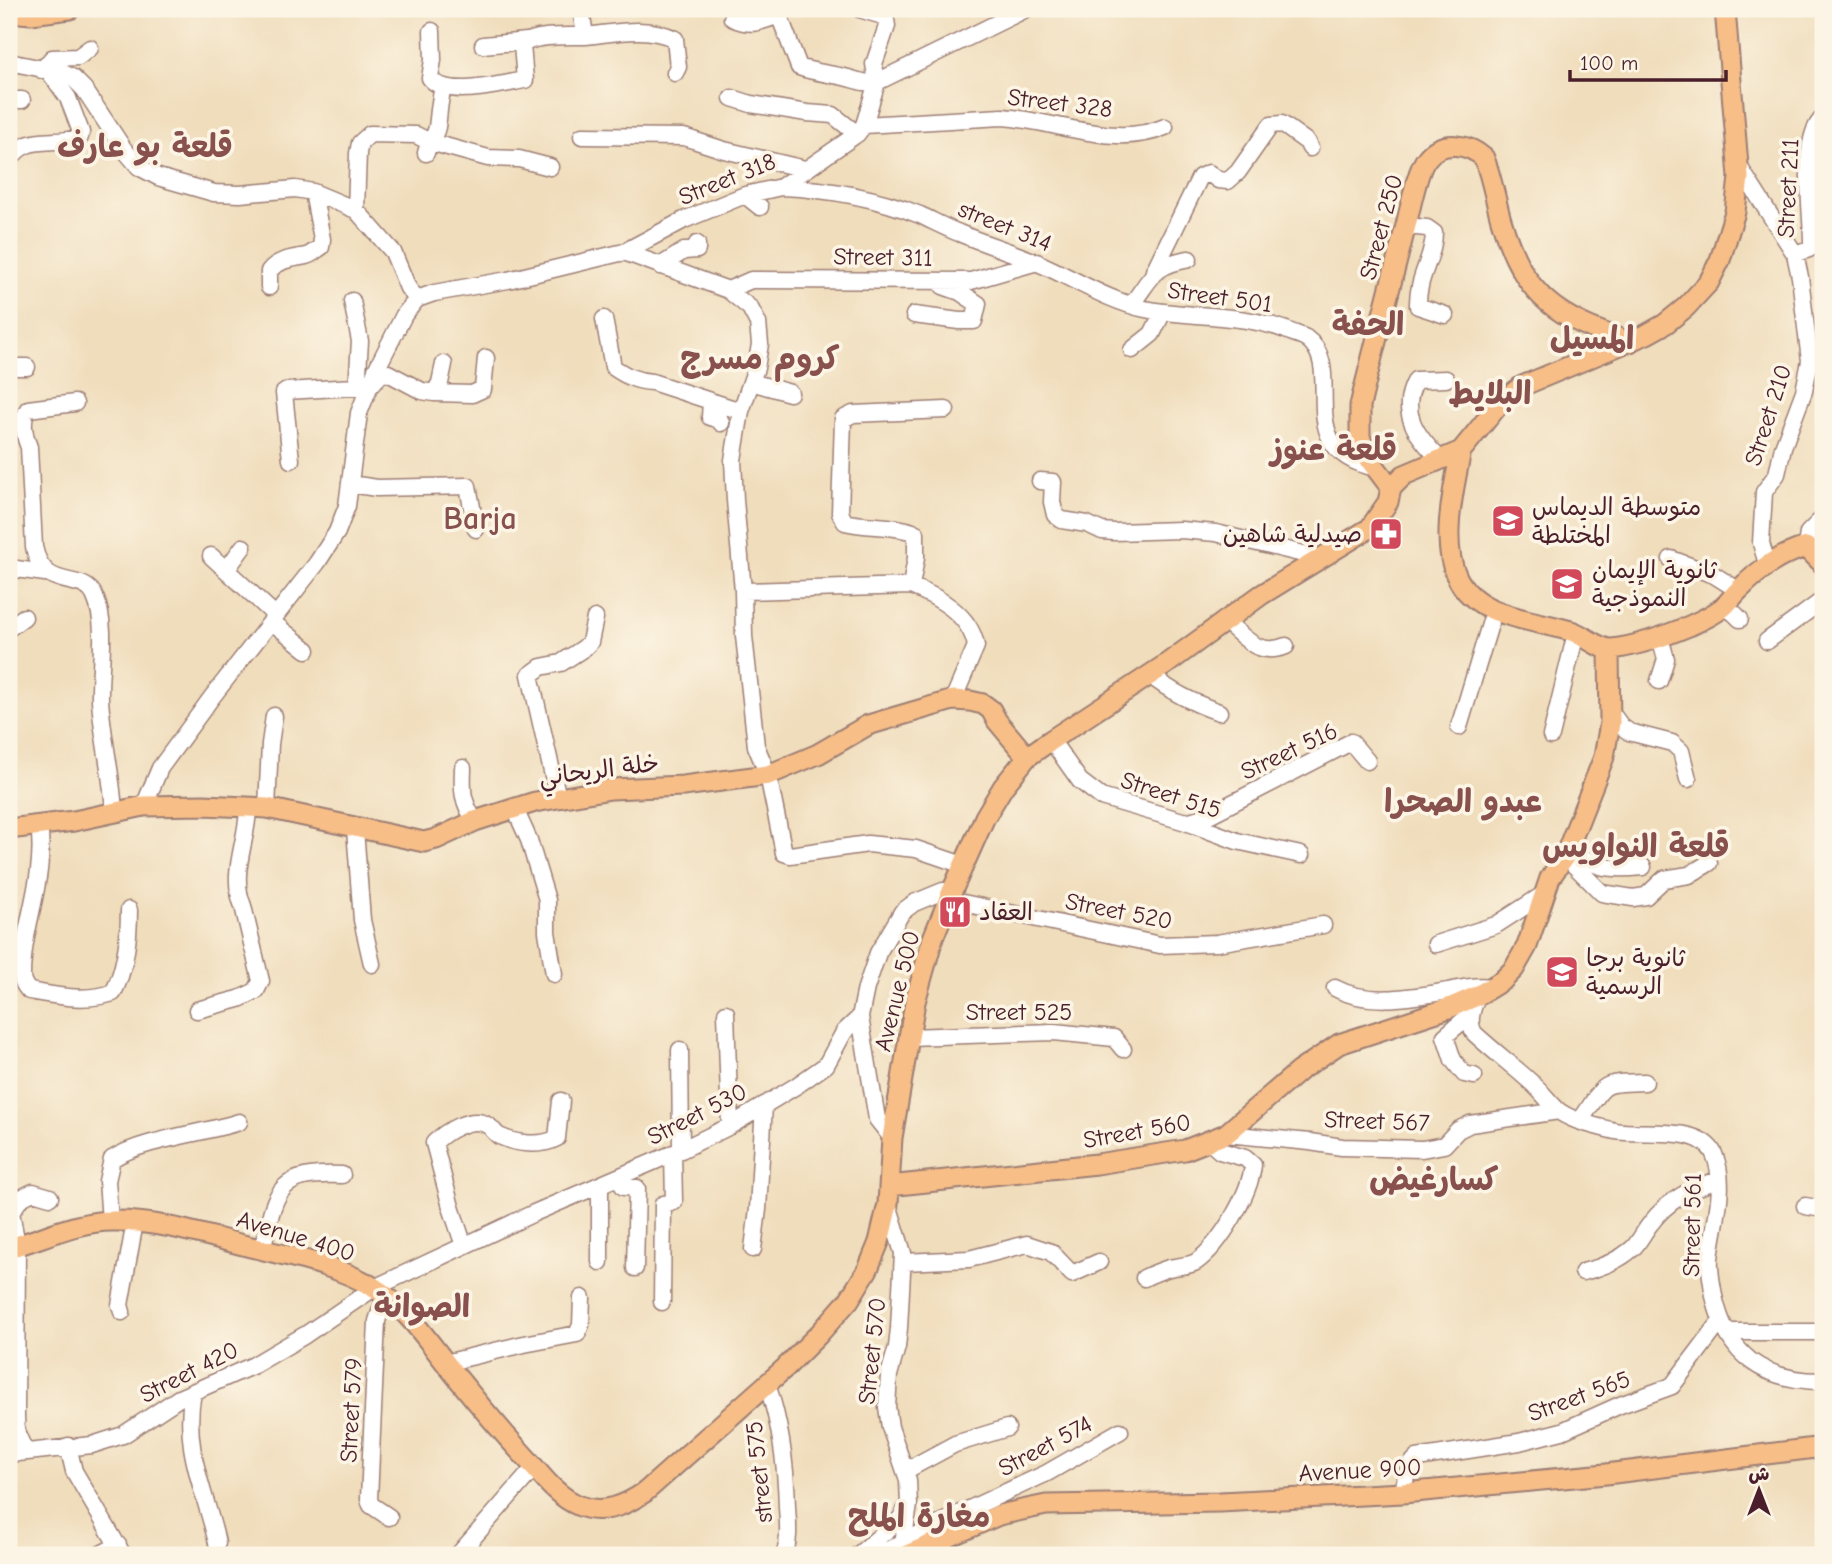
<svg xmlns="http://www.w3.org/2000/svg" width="1832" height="1564" font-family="'Comic Neue','Playpen Sans Arabic',sans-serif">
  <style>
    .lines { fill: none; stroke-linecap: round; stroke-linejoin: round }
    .minor-casing { stroke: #9d7e74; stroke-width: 19 }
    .major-casing { stroke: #9d7e74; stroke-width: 23 }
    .minor { stroke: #fff; stroke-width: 16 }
    .major { stroke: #f7be87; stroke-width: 19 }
    .labels { text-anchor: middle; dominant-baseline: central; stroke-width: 7; stroke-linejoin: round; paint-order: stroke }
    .street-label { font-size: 24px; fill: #4a1f2b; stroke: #fcf5e5 }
    .poi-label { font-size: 24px; fill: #4a1f2b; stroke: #fcf5e5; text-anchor: start }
    .district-label { font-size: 32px; font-weight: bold; fill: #88514e; stroke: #fcf5e5 }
  </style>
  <rect width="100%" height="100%" fill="#fcf5e5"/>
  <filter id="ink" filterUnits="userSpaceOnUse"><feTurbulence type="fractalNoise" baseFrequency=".0143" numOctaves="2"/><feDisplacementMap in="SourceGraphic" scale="14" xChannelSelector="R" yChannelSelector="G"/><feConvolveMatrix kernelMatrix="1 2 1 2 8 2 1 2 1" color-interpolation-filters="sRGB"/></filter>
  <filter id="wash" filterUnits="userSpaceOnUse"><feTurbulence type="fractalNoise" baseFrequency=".00686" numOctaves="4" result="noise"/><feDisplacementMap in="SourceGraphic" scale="28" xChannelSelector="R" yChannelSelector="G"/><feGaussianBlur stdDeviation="1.57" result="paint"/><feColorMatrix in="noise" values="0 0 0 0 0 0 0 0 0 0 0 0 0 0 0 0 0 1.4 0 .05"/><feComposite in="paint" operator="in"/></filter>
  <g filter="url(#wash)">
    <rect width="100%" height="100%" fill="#f0ddbc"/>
  </g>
  <g filter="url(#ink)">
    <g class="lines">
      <defs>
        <path id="minor" d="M732,18C752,27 760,22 779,15L799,67C816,73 828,73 844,77C857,80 863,84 877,82L1026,9
          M432,31L433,60L430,78C446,99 501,84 525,80L522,45C534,34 569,36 585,36L581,9
          M585,36C615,33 647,25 675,39L678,67L675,73
          M483,45L527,41
          M9,62L63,73L73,78L84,89L123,148L139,167L158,177L214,193L240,194L295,189L313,192L356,210L393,252L408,288L417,299L434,293L508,280L624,252L728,290L750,308L758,323L760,344L756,368L741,411L733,460L735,500L743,591L744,636L756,746L768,775L784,853L790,855L868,844L916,849L963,865
          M42,70L52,58L78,57L90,48
          M732,98L751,104L807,113L833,115L857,134
          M9,100H22
          M864,125L1002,117C1055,120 1114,149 1165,127
          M582,136L684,137L724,150L805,169
          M426,153C428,144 435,137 437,127C439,114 439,101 443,88
          M9,162C24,132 54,147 80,137L81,132L68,98L48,70
          M1740,168L1795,254L1800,277L1810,361L1804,391L1783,447L1777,474L1764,492L1761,543L1767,564
          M781,187C829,189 875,197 920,215C933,221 946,228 959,233C985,244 1012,252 1038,263C1073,278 1108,301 1145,309C1192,318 1241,313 1286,330C1292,333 1300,335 1306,338C1349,368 1287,451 1377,468
          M745,195L760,207
          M356,210L358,153L360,143L370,134L416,135L430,142L488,158L519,159L550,167
          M1406,226L1427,228L1434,233C1434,258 1417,276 1418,306L1445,315
          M624,252L684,220L745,195L781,187L857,134L864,125L877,82L874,64L887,26L886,20L883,16L859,9
          M1795,254L1809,249L1812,246C1813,214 1799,139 1823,118
          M660,266L684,251L697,250V244
          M1154,271L1200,177L1209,173L1218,180L1228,181L1238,172L1271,125L1282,124L1307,142L1310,148
          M269,287V271C279,259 292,259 306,256C311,255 316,250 321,247L322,239L313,192
          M728,290L751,280L971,281L1037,262
          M352,301L360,341L357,388
          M1131,305C1152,278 1152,265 1189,259
          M914,315L959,321H974L978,304L960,292L943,286
          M604,319L613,367C626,376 636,381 652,382L741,411
          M1132,350L1152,334L1163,312
          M9,367H27
          M751,382L790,393
          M434,393L472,394L483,389L486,358
          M711,401L710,417L720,420L721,423
          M75,403L28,409C21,420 24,436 29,447L34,547C44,595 84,570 95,597C108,626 99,668 100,699C102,737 112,774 114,812
          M291,460L284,393L287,391L370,386L381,374L388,373L422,391L434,393L440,383L444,364
          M1441,460C1417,437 1398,412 1416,380L1446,379
          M1040,481L1053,482L1052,502L1055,515L1062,520L1087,524L1102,531L1114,532L1181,530L1216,533L1320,558
          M350,484L377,488L468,486L476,529
          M1806,547L1808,533L1823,518
          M211,556L275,615
          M1671,559L1714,575L1738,590
          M9,568L45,573
          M227,569L243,547
          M911,586L916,558V533C893,524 869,528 845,522L840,513L843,419L853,414L946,410
          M743,591L911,586C938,597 970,614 976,646L953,700
          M1724,607L1734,613L1740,619
          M1224,620C1246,638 1257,657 1286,646
          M271,621L307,650
          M9,628L24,617
          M1767,641L1823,600
          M1150,675C1171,692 1193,703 1219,712
          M1659,681L1666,659L1660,637
          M1610,711L1621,726L1629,732L1672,743L1681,751L1688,779
          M1459,727L1494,611
          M1551,736L1576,633
          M1051,740L1080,781L1101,797L1186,822L1237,841L1301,855
          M463,768C462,791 462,801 475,821
          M558,798L530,675L541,667L561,663L584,648L590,642L595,618
          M144,806L160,768L212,697L317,563L337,532L347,506L359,413L376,370L404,315L417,299
          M514,807L529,840L547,900V932L554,974
          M267,808L270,744L274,716
          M1186,822L1207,816L1351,742L1367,761
          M39,825C47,878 22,925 22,976C22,983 25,986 29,991C58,996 84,1002 113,993C126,968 129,938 129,910
          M355,829L362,920L372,964
          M1572,837C1580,871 1614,870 1643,867
          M1565,856L1602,893L1633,898L1646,896L1664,879L1689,875L1709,863
          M949,900L1160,945L1217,943L1323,925
          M1436,944L1496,925L1544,894
          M1335,988C1368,1006 1412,997 1448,991C1462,988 1476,985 1491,987
          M1477,996C1473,1008 1467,1021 1474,1033C1493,1051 1515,1067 1534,1085C1543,1093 1551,1105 1560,1112C1575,1122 1598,1127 1615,1131C1642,1136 1700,1124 1714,1154C1728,1186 1713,1226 1710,1259C1709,1271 1712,1283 1714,1296C1727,1356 1763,1381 1823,1381
          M197,1010L239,999L256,991L261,981L243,906C229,873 248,841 248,807
          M726,1013L730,1126
          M1471,1014L1445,1036L1453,1060L1464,1074L1474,1076
          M860,1017L877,1119L892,1138
          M909,1037L1054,1032L1114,1038L1123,1049
          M680,1050L681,1150
          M1580,1121C1607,1083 1597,1083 1645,1082
          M1226,1134L1310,1142L1342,1147L1422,1149L1444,1145L1458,1130L1470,1124L1559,1111
          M618,1178L624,1187L637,1188L635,1268
          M600,1186V1262
          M888,1204L903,1253L899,1328L897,1347L889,1375L887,1407L890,1427L908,1480L909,1505L903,1543
          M1805,1206L1823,1209
          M110,1221L107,1181L112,1159C144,1139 202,1134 239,1122
          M464,1246L451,1207L434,1143C445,1132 471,1115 487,1125C492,1127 494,1133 499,1136C516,1144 541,1147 557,1138L561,1101
          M753,1249L758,1209L764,1105
          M262,1250C276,1192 275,1172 342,1175
          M904,1262L969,1259L1027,1244L1051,1252L1072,1274L1099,1262
          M1583,1272C1600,1268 1618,1261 1632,1249C1639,1243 1644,1231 1651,1223C1667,1201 1693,1187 1719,1180
          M1144,1278C1152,1274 1160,1271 1169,1268C1177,1266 1189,1266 1196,1262C1220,1245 1250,1194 1253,1165L1245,1158L1220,1151L1210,1142
          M385,1297L377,1321L369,1499L371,1505L389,1517
          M662,1302L663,1204L674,1202L673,1153
          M122,1312L120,1305L135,1222
          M1727,1332H1823
          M445,1363L524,1344L577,1334L581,1325L582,1298
          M767,1384C781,1425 786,1464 787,1507C788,1524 790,1540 784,1555
          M193,1392C182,1448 205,1490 217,1543
          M68,1446L74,1471L123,1555
          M25,1451L17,1434L16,1417L17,1245L11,1212L21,1198L33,1192L50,1197
          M9,1454L92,1445L123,1435L179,1398L254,1365L305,1335L374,1288L534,1213L681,1150L730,1126L796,1086L826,1065L844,1032L860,1017L866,988L878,953L902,912L914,903L943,891H952
          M905,1471L955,1444L1007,1428
          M1403,1493C1405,1480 1407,1466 1417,1458L1519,1442L1562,1431L1620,1405L1672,1386L1721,1321
          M99,1555L118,1545
          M458,1555L534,1468
          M858,1555L900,1519L907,1507
          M878,1555L965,1511L1047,1473L1120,1431"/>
        <path id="major" d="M9,12L31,14L70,9
          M1461,451C1454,487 1440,543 1457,577C1477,619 1535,619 1574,632C1585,636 1600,650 1612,649C1638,646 1665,636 1689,626C1700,621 1712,616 1722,608C1729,603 1733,595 1740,589C1760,569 1779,555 1806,547L1823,564
          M1391,488L1404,475L1461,451L1501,402L1522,386L1647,334L1665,324L1686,307L1709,282L1720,260L1735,212L1739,177L1725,9
          M1391,488L1366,455L1360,436V406C1374,347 1390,288 1405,229C1410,212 1416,171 1427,158C1442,139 1469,144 1484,158C1492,178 1495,199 1501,220C1524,297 1556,318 1630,342
          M9,829L74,821L144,806L203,805L267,808L424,842L436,839L475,821L535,802L611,789L683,786L768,775L818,754L868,725L953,700L970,701L983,704L991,710L997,721L1027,757
          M889,1186L1097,1164L1185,1150L1226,1134L1299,1071L1339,1044L1449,1008L1477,996L1503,980L1514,969L1527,946L1550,878L1565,856L1604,757L1610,723L1609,650
          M9,1248C42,1239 77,1221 112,1221C157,1220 204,1235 247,1246C290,1257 335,1264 373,1287C409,1309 430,1345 456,1376C479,1405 504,1434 529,1461C543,1478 559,1498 580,1506C604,1515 626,1505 645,1492L785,1368L819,1334L849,1300L868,1269L879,1242L888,1204L892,1138L915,1002L933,938L952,891L985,817L1003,787L1027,757L1051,740L1165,665L1261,595L1370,528L1388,502L1391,488
          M907,1555L999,1515L1046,1505L1220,1502L1403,1493L1606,1474L1823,1447"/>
      </defs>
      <!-- minor casing -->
      <use href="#minor" class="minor-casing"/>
      <!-- major casing -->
      <use href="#major" class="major-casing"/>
      <!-- minor -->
      <use href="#minor" class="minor"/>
      <!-- major -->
      <use href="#major" class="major"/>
    </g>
  </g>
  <!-- icons -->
  <defs>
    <symbol id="school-square" viewBox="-11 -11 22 22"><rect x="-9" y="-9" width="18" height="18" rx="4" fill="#d1495b" stroke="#fcf5e5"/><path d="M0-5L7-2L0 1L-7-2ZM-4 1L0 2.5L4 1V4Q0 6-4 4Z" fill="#fff"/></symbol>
    <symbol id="pharmacy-square" viewBox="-11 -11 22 22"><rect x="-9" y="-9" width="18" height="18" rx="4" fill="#d1495b" stroke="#fcf5e5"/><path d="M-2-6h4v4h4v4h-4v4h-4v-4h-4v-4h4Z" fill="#fff"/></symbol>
    <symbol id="restaurant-square" viewBox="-11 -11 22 22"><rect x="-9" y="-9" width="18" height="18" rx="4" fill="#d1495b" stroke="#fcf5e5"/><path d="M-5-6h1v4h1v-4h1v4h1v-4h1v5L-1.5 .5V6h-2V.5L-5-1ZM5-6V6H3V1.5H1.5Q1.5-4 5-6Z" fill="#fff"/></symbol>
  </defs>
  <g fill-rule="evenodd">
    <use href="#school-square" x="1489" y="502" width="38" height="38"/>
    <use href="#pharmacy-square" x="1367" y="515" width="38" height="38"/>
    <use href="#school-square" x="1548" y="565" width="38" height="38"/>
    <use href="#restaurant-square" x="936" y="893" width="38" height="38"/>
    <use href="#school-square" x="1543" y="953" width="38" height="38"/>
  </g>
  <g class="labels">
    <!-- street labels -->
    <g class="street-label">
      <text transform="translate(1060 103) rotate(7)">Street 328</text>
      <text transform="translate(727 179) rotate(-22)">Street 318</text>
      <text transform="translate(1788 188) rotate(-87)">Street 211</text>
      <text transform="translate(1005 226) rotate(22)">street 314</text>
      <text transform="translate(1381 227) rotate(-75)">Street 250</text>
      <text transform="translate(883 257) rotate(1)">Street 311</text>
      <text transform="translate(1220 297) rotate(8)">Street 501</text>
      <text transform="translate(1768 415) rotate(-72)">Street 210</text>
      <text transform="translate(1289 751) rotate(-25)">Street 516</text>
      <text transform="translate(599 770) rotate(-7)">خلة الريحاني</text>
      <text transform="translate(1171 795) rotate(18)">Street 515</text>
      <text transform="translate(1119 911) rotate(11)">Street 520</text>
      <text transform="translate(897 991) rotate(-76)">Avenue 500</text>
      <text x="1019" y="1012">Street 525</text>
      <text transform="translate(697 1114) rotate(-27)">Street 530</text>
      <text transform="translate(1377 1121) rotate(2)">Street 567</text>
      <text transform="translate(1137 1131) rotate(-10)">Street 560</text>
      <text transform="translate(1692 1225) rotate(-89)">Street 561</text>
      <text transform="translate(296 1236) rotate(17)">Avenue 400</text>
      <text transform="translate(872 1351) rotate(-84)">Street 570</text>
      <text transform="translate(189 1372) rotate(-27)">Street 420</text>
      <text transform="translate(1579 1396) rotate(-20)">Street 565</text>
      <text transform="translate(351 1410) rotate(-87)">Street 579</text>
      <text transform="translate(1045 1446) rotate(-28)">Street 574</text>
      <text transform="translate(1360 1470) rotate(-3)">Avenue 900</text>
      <text transform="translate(759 1472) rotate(-96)">street 575</text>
    </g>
    <!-- poi labels -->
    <g class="poi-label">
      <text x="1532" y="507">متوسطة الديماس<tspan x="1532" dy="28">المختلطة</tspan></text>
      <text x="1362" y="534" text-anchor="end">صيدلية شاهين</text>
      <text x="1592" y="570">ثانوية الإيمان<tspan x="1592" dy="28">النموذجية</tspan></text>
      <text x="979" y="912">العقاد</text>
      <text x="1586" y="958">ثانوية برجا<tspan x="1586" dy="28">الرسمية</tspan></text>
    </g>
    <!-- district labels -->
    <g class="district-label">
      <text x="145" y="146">قلعة بو عارف</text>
      <text x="1368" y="324">الحفة</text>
      <text x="1592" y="338">المسيل</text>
      <text x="760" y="358">كروم مسرج</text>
      <text x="1490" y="393">البلايط</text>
      <text x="1334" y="449">قلعة عنوز</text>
      <text x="480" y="518">Barja</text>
      <text x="1463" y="801">عبدو الصحرا</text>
      <text x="1636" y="846">قلعة النواويس</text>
      <text x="1434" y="1179">كسارغيض</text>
      <text x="422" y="1306">الصوانة</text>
      <text x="919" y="1516">مغارة الملح</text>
    </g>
  </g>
  <!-- margin -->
  <rect width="1832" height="1564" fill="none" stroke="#fcf5e5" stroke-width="35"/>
  <!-- north arrow -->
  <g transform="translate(1759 1490)" stroke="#fcf5e5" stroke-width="5" paint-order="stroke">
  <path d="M0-5L12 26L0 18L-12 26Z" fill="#4a1f2b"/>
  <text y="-10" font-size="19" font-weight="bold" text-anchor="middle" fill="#4a1f2b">ش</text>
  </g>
  <!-- scale -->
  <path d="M1570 70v10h156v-10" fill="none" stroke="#4a1f2b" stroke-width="3.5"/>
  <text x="1580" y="70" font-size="21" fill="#4a1f2b" stroke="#fcf5e5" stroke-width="5" paint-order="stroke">100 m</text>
</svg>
